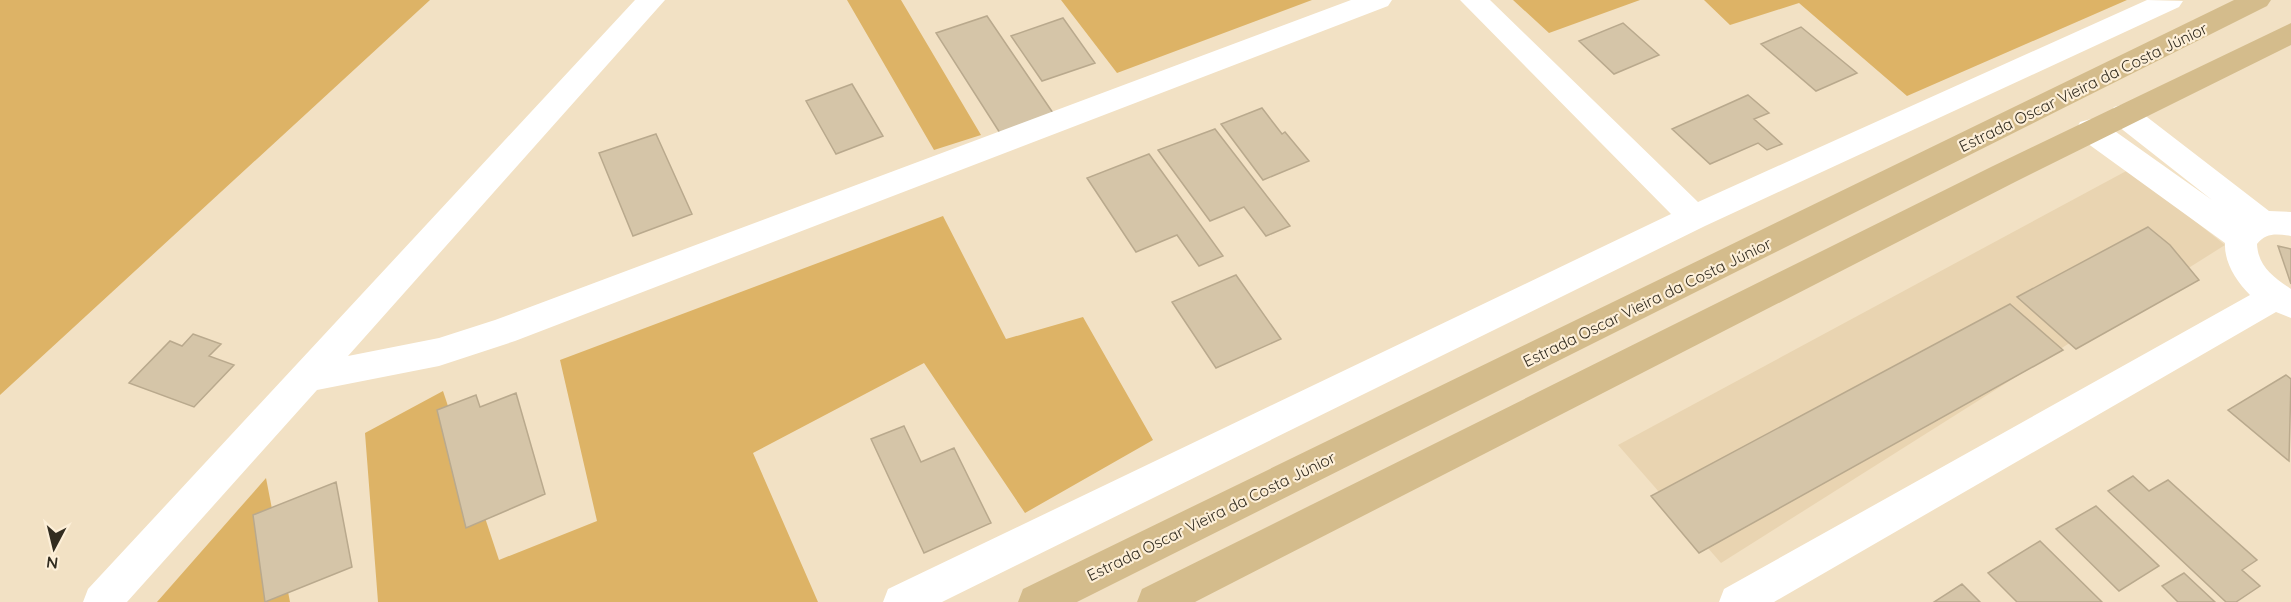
<svg xmlns="http://www.w3.org/2000/svg" width="2291" height="602" font-family="Quicksand,sans-serif">
  <style>
    .built { fill: #e9d4b1 }
    .green { fill: #ddb366 }
    .building { fill: #d5c5a8; stroke: #b9a98d; stroke-width: 1.5 }
    .lines { fill: none; stroke-linecap: round; stroke-linejoin: round }
    .minor { fill: #fff; fill-rule: evenodd }
    .primary { fill: #d4bc8c; fill-rule: evenodd }
    .labels { text-anchor: middle; dominant-baseline: central; stroke-width: 4.5; stroke-linejoin: round; paint-order: stroke }
    .street-label { font-size: 16px; fill: #322c20; stroke: #fdefd8 }
  </style>
  <rect width="100%" height="100%" fill="#f2e1c4"/>
  <!-- built -->
  <path class="built" d="M2130,169L2225,245L1721,563L1618,445Z"/>
  <!-- green -->
  <path class="green" d="M0,0H430L0,395Z
    M847,0H901L981,135L934,150Z
    M1061,0H1312L1117,73Z
    M1513,0H1640L1549,33Z
    M1704,0H2127L1907,96L1799,3L1730,25Z
    M943,216L1006,339L1083,317L1153,440L1025,513L924,363L753,453L818,602H378L365,433L443,391L499,560L597,521L560,360Z
    M266,478L290,602H157Z"/>
  <!-- building -->
  <path class="building" d="M987,16L1053,113L1000,133L936,33Z
    M1063,18L1095,63L1042,81L1011,36Z
    M1623,23L1659,55L1614,74L1579,41Z
    M1801,27L1857,73L1816,91L1761,44Z
    M852,84L883,136L836,154L806,101Z
    M1748,95L1769,113L1754,119L1782,144L1767,150L1758,143L1710,164L1672,129Z
    M1262,108L1282,134L1285,132L1309,161L1263,180L1221,124Z
    M1215,129L1290,226L1266,236L1244,207L1210,221L1158,150Z
    M656,134L692,214L633,236L599,153Z
    M1149,154L1223,256L1199,266L1177,235L1136,252L1087,178Z
    M2148,227L2170,245L2199,280L2076,349L2017,297Z
    M2278,246L2291,249V284Z
    M1236,275L1281,339L1216,368L1172,302Z
    M2010,304L2063,350L1699,553L1651,496Z
    M193,334L221,344L209,356L234,365L194,407L129,383L170,341L182,346Z
    M2286,375L2291,379L2289,461L2228,410Z
    M516,393L545,494L466,528L437,410L476,395L480,407Z
    M904,426L921,462L954,448L991,523L924,553L871,439Z
    M2133,476L2149,491L2168,480L2257,560L2242,570L2260,586L2236,602H2226L2108,491Z
    M336,482L352,567L265,602L253,515Z
    M2096,506L2159,566L2119,591L2056,529Z
    M2040,541L2102,602H2017L1988,573Z
    M2184,573L2215,602H2178L2162,586Z
    M1962,584L1980,602H1934Z"/>
  <g class="lines">
    <!-- minor -->
    <path class="minor" d="M635,0H665L348,356L439,338L495,320L1351,0H1392L1388,6L515,341L439,366L317,390L127,602H83L88,589Z
      M1460,0H1490L1698,202L2147,0L2183,1L2179,7L1705,226L942,602H883L888,589L1671,214Z
      M2124,104L2134,107L2269,211L2291,212V236C2278,234 2266,232 2257,244C2258,266 2273,277 2291,289V318L2276,312L1774,602H1719L1724,589L2250,295C2236,281 2224,262 2225,243L2080,138L2076,130L2080,122L2091,119L2102,122L2212,200L2114,123L2109,115L2114,107Z"/>
    <!-- primary -->
    <path class="primary" d="M2234,0H2271L2267,6L1077,602H1018L1023,589Z
      M2291,23V45L2015,182L1195,602H1137L1142,589L1993,166Z"/>
  </g>
  <g class="labels">
    <!-- street labels -->
    <g class="street-label">
      <text transform="translate(2083 87) rotate(-26)">Estrada Oscar Vieira da Costa Júnior</text>
      <text transform="translate(1647 302) rotate(-26)">Estrada Oscar Vieira da Costa Júnior</text>
      <text transform="translate(1211 516) rotate(-26)">Estrada Oscar Vieira da Costa Júnior</text>
    </g>
  </g>
  <!-- north arrow -->
  <g transform="translate(54 548) rotate(187)" stroke="#fdefd8" stroke-width="4.5" paint-order="stroke">
  <path d="M0-4.5L10 22L0 15L-10 22Z" fill="#322c20"/>
  <text y="-9" font-size="16" font-weight="bold" text-anchor="middle" fill="#322c20">N</text>
  </g>
</svg>
